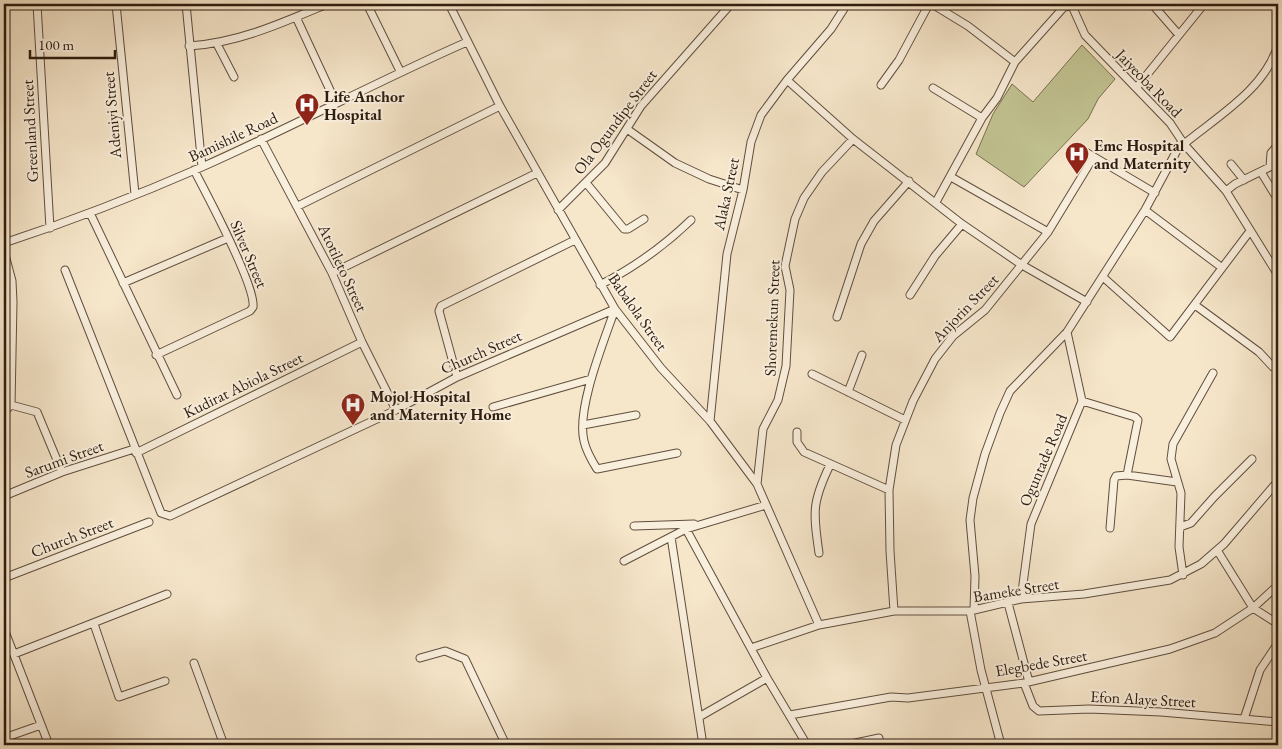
<svg xmlns="http://www.w3.org/2000/svg" width="1282" height="749" font-family="'EB Garamond',serif">
  <style>
    .green { fill: #c2c392; stroke: #787050 }
    .lines { fill: none; stroke-linecap: round; stroke-linejoin: round }
    .minor-casing { stroke: #604e3e; stroke-width: 9 }
    .minor { stroke: #f9efdd; stroke-width: 7 }
    .labels { text-anchor: middle; dominant-baseline: central; stroke-width: 4; stroke-linejoin: round; paint-order: stroke }
    .street-label { font-size: 16px; fill: #2e1c0f; stroke: #f9efdd }
    .poi-label { font-size: 16px; font-weight: bold; fill: #2e1c0f; stroke: #f9efdd; text-anchor: start }
  </style>
  <rect width="100%" height="100%" fill="#f6e6ca"/>
  <filter id="stains"><feTurbulence type="fractalNoise" baseFrequency=".004" numOctaves="4"/><feColorMatrix values="0 0 0 0 .2 0 0 0 0 .09 0 0 0 0 .02 0 0 0 .5 -.17"/></filter>
  <radialGradient id="worn" r=".72"><stop offset=".6" stop-color="#630" stop-opacity="0"/><stop offset="1" stop-color="#630" stop-opacity=".3"/></radialGradient>
  <!-- green -->
  <path class="green" d="M1082,45L1115,79L1098,99L1088,119L1024,187L976,154L993,114L1012,84L1033,102Z"/>
  <g class="lines">
    <defs>
      <path id="minor" d="M37,4L50,228
        M116,4L135,194
        M186,4L202,167
        M367,4L400,71
        M449,4L500,106L615,309L661,368L710,421L757,484L819,625
        M932,4L968,26L1015,62
        M1152,4L1179,35
        M1072,6L1085,35L1170,123L1184,144L1226,191L1278,275
        M296,17L336,103
        M217,44L234,77
        M189,46C238,43 282,23 327,4
        M787,80L853,139L962,224L1022,265L1087,302
        M881,85L899,60L929,4
        M1137,87L1204,4
        M933,88L982,118
        M627,129L675,163L709,179L743,190
        M261,139L332,273L362,342L396,410
        M1184,144C1218,116 1265,89 1278,45
        M1079,148L1155,193
        M1231,164L1244,180
        M1270,167L1271,153L1278,145
        M1261,172L1275,195
        M951,177L1048,232
        M587,184L624,229H628L644,219
        M1226,191L1235,184L1278,163
        M936,202L982,118L997,98L1015,62L1064,7L1072,6
        M298,206L500,106
        M558,210L605,163L641,106L731,4
        M1145,210L1221,267
        M90,213L177,395
        M4,243C71,221 138,195 202,167C292,127 378,81 467,42
        M4,251L12,281L13,302L11,405
        M65,270L161,513L170,516L396,410L457,377L615,309
        M332,273L537,173
        M1103,277L1170,337L1250,231
        M123,283L228,238
        M600,285C635,267 663,247 691,220
        M910,295L935,256L962,224
        M1195,305L1259,352L1273,367L1278,366
        M615,309C604,341 576,409 584,441C586,450 592,461 597,469L677,453
        M837,317L861,244L874,221L909,181
        M156,355L250,311L253,307C256,286 206,193 194,170
        M812,374L905,420
        M457,377L439,311L441,306L575,240
        M848,392L862,355
        M1082,401L1135,417L1138,420L1127,475
        M493,407L591,379
        M4,412L11,405L37,412L62,472
        M710,421L727,254L743,190L751,142L761,115L787,80L831,29L847,4
        M583,425L636,415
        M797,432V442L804,452L889,490
        M136,453L362,342
        M757,484L763,429L778,400L786,366L790,290L785,266L795,219L804,198L822,172L853,139
        M4,496L62,472L134,449
        M634,526L694,524
        M1180,527L1191,523L1214,497L1252,459
        M1110,528L1114,480L1116,476L1127,475L1177,482
        M686,529L767,678L807,745
        M671,537L703,745
        M1217,550L1253,608L1278,624
        M819,553C813,512 812,502 830,465
        M624,561L686,529L766,505
        M1183,575L1179,547L1181,493L1171,459L1173,444L1213,373
        M4,578L149,522
        M1021,599L1031,524L1082,401L1067,332
        M1008,603L1029,682
        M974,610L975,576L970,520L973,498L985,454L1000,413L1010,391L1067,332L1145,210L1182,141
        M894,611L890,551L889,490L896,445L913,401L935,359L953,336L985,310L1048,232L1093,158
        M970,611L981,670L1001,745
        M94,624L119,697L165,681
        M4,629L49,745
        M751,648L819,625L894,611H970L1021,599L1084,594L1170,580L1201,564L1224,544L1278,481
        M14,654L167,594
        M420,658L445,651L465,659L506,745
        M194,663L224,745
        M1024,683L1033,706L1039,711L1089,709L1161,712L1278,722
        M790,715L891,697L908,698L1024,683L1170,649L1215,633L1253,608L1278,585
        M699,717L767,678
        M1244,719L1260,670L1278,643
        M4,738L41,725
        M846,745L879,738"/>
    </defs>
    <!-- minor casing -->
    <use href="#minor" class="minor-casing"/>
    <!-- minor -->
    <use href="#minor" class="minor"/>
  </g>
  <!-- icons -->
  <defs>
    <symbol id="hospital-pin" viewBox="-11 -11 22 30"><path d="M0 17L-7.5 6A9.5 9.5 0 1 1 7.5 6Z" fill="#8f2418" stroke="#f9efdd"/><path d="M-5-5h3v3.5h4V-5h3V5h-3V1.5h-4V5h-3Z" fill="#fff"/></symbol>
  </defs>
  <g fill-rule="evenodd">
    <use href="#hospital-pin" x="293" y="91" width="28" height="38"/>
    <use href="#hospital-pin" x="1063" y="140" width="28" height="38"/>
    <use href="#hospital-pin" x="339" y="391" width="28" height="38"/>
  </g>
  <g class="labels">
    <!-- street labels -->
    <g class="street-label">
      <text transform="translate(1149 83) rotate(46)">Jaiyeoba Road</text>
      <text transform="translate(112 115) rotate(-95)">Adeniyi Street</text>
      <text transform="translate(615 122) rotate(-53)">Ola Ogundipe Street</text>
      <text transform="translate(30 131) rotate(-93)">Greenland Street</text>
      <text transform="translate(233 137) rotate(-25)">Bamishile Road</text>
      <text transform="translate(726 194) rotate(-78)">Alaka Street</text>
      <text transform="translate(249 254) rotate(67)">Silver Street</text>
      <text transform="translate(343 268) rotate(65)">Atotileto Street</text>
      <text transform="translate(965 308) rotate(-46)">Anjorin Street</text>
      <text transform="translate(638 312) rotate(55)">Babalola Street</text>
      <text transform="translate(772 318) rotate(-88)">Shoremekun Street</text>
      <text transform="translate(481 352) rotate(-24)">Church Street</text>
      <text transform="translate(243 385) rotate(-26)">Kudirat Abiola Street</text>
      <text transform="translate(64 459) rotate(-20)">Sarumi Street</text>
      <text transform="translate(1043 460) rotate(-67)">Oguntade Road</text>
      <text transform="translate(72 537) rotate(-21)">Church Street</text>
      <text transform="translate(1016 590) rotate(-9)">Bameke Street</text>
      <text transform="translate(1041 663) rotate(-10)">Elegbede Street</text>
      <text transform="translate(1143 699) rotate(3)">Efon Alaye Street</text>
    </g>
    <!-- poi labels -->
    <g class="poi-label">
      <text x="324" y="96">Life Anchor<tspan x="324" dy="18">Hospital</tspan></text>
      <text x="1094" y="145">Emc Hospital<tspan x="1094" dy="18">and Maternity</tspan></text>
      <text x="370" y="396">Mojol Hospital<tspan x="370" dy="18">and Maternity Home</tspan></text>
    </g>
  </g>
  <!-- margin -->
  <rect width="1282" height="749" fill="none" stroke="#f6e6ca" stroke-width="20"/>
  <rect x="5" y="5" width="1272" height="739" fill="none" stroke="#2e1c0f" stroke-width="2.5"/>
  <rect x="10" y="10" width="1262" height="729" fill="none" stroke="#2e1c0f"/>
  <!-- scale -->
  <path d="M30 50v8h85v-8" fill="none" stroke="#2e1c0f" stroke-width="2.5"/>
  <text x="38" y="50" font-size="15" fill="#2e1c0f" stroke="#f9efdd" stroke-width="4" paint-order="stroke">100 m</text>
  <rect width="100%" height="100%" filter="url(#stains)"/>
  <rect width="100%" height="100%" fill="url(#worn)"/>
</svg>
